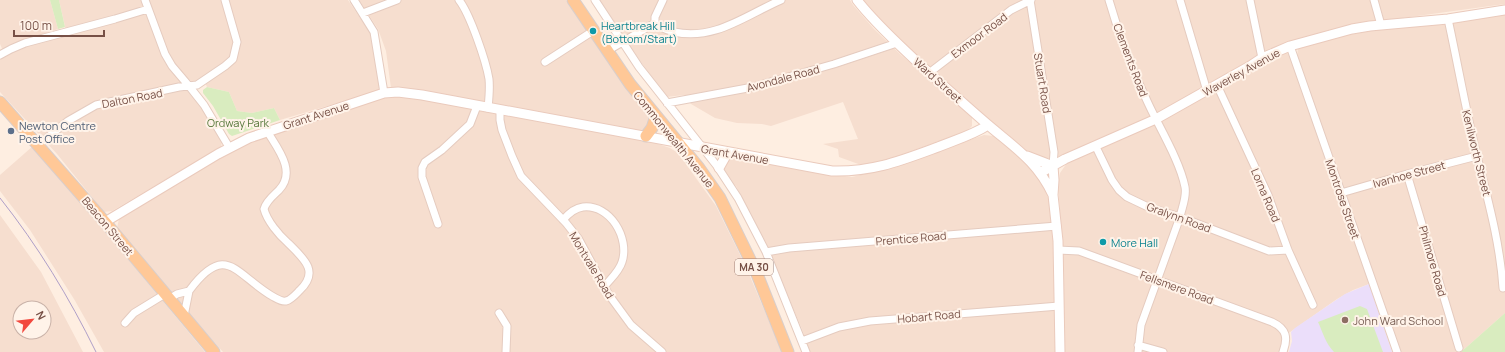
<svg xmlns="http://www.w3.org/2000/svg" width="1505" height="352" font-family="Manrope,sans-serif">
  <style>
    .residential { fill: #f6decf; fill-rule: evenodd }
    .education { fill: #ebdefa }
    .green { fill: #d9ecbf }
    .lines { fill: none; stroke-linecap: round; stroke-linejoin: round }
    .street-casing { stroke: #e5cbbf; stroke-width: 9 }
    .secondary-casing { stroke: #eacabc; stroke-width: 11 }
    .primary-casing { stroke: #d9cecb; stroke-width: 13 }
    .street { stroke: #fff; stroke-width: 7 }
    .secondary { stroke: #fff; stroke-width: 9 }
    .primary { stroke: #ffc897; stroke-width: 11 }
    .tram { stroke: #af9fc8; stroke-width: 1 }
    .culture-dot { fill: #0f9aa8; stroke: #fff3e9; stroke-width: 1.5 }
    .service-dot { fill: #5c6f8a; stroke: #fff3e9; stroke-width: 1.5 }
    .education-dot { fill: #8d6e63; stroke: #fff3e9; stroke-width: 1.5 }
    .labels { text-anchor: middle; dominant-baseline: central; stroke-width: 4; stroke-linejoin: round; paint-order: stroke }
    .shield { fill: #fff3e9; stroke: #a08177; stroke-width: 1 }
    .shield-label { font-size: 10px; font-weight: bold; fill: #775046 }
    .culture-label { font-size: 11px; fill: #0d838f; stroke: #fff3e9; text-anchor: start }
    .street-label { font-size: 11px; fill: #775046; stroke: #fff3e9 }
    .park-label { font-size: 11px; fill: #57783b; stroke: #fff3e9 }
    .service-label { font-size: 11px; fill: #4e5e75; stroke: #fff3e9; text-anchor: start }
    .education-label { font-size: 11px; fill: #785e54; stroke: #fff3e9; text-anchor: start }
  </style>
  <rect width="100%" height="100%" fill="#feeee1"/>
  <!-- residential -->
  <path class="residential" d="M0,0H50L58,29L13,44L3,51L0,44Z
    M59,0H141L167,64L201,105L222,142L221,147L112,211L104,212L57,154L0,92V59L22,47L67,35Z
    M148,0H348L372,36L381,82L378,91L280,120L274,108L252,113L237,111L229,92L207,87L203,78L196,83L191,81L175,67L167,52Z
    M359,0H566L608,62L651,121L645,132L391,88L386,51L378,29Z
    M597,0H850L853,5L874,29L901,55L969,113L972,117V126L967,131L879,163L861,165L839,157L838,149L823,144L858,139L843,102L771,126L762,124L737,123L715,118L691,104L684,95L666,97Z
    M863,0H1505V4L1373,22L1301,39L1269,49L1165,110L1066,155L1043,159L1029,154L943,81L877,17Z
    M1505,13V313L1461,352H1399L1297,57L1298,48L1342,36L1379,29Z
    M1286,52L1290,55L1309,108L1369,284L1353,290L1337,299L1283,337L1280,352H1063L1061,227L1058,185L1060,173L1067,163L1074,159L1147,126L1211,93L1282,53Z
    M402,95L491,113L652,142L670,148L678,153L716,206L746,267L782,352H223L194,320L117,228L119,219L131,210L214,160L257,139L390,96Z
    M984,135L994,136L1004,141L1036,173L1046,191L1050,204L1054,241L1056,352H810L802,329L763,239L736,186L729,181L722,168L726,159L737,158L799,170L852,177L891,168Z
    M33,146L113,241L205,352H104L74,299L30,230L0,191V175Z
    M0,215L41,272L83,352H0ZM20,308H44V332H20Z"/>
  <!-- education -->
  <path class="education" d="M1369,284L1392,352H1289L1292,341L1291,332L1295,328L1345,294Z"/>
  <!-- green -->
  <path class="green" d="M50,0H59L65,27L58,29Z
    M207,87L229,92L237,111L252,113L274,108L280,120L232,136L229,134L213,106L203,93V90Z
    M1360,306L1367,309L1383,352H1334C1326,344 1323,333 1318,322Z
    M1505,313V352H1461Z"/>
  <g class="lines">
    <defs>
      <path id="street" d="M145,0L165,54L172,66L189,86L204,105L229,147
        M354,0L374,32L384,93
        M459,0C470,14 486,61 489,79C490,89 489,98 488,108
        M595,0L639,67L717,166L738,198L766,252L806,352
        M1030,0L1054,152L1053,166
        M1109,0C1119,35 1132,70 1148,103C1159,127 1180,161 1185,187C1187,197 1182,207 1180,217L1141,325L1138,352
        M1180,0L1207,91
        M1250,0L1262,58
        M1374,0L1381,25
        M363,13L397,0
        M1448,19C1458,65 1466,111 1477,156C1488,200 1500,243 1503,288
        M655,23C660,28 667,30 674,32C715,41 746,15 781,0
        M1290,46L1397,352
        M607,51L655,23V17L663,0
        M0,55L11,49L25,43L115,19L148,9
        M545,62L593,31
        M929,73L1011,10L1031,0
        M1217,85L1268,195L1288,250L1313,305
        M667,103L753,87L834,64L897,43
        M500,110V120L502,130L512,156L521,176L566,223L578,238L609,295L631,325L662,352
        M38,145L68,121L96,105L179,87L197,85L225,66L233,59L237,42L225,0
        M1096,147L1112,180L1119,190L1127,197L1148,207L1180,217L1269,251L1288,250
        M1407,174L1459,348
        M1341,193L1407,174L1477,156
        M563,220C568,214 575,208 583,207C610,204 630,238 622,262C619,272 610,279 604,287
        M438,224L422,177V168L425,162L442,150L470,124L477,106
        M1058,250L1079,251L1272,322C1287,329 1288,338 1283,352
        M766,252L789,248L1057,226
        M189,291C226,241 235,274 272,296C276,298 281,302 286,301C291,300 296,294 300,290C320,271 303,258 288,243C279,235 267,221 264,209C266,201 274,195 279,190C297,171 277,148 267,131
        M169,299L177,294L189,291L184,316
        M499,313L507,326L506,352
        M125,323L134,313L165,294
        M802,341L839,327L870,321L1059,306
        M1138,345L1163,352"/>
      <path id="secondary" d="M857,0C874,22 894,40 914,59C938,81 963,103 987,124C1015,148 1037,161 1053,195
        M1027,156L1053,166L1054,180L1053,195L1058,241L1060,352
        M719,168L728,152
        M1040,173L1065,159L1156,119L1250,66L1262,58L1290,46L1352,29L1370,26L1448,19L1505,10
        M105,222L218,154L249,138L384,93L398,92L422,95L832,171C873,172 900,161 938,147C955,140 973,135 988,125"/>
      <path id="primary" d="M573,0L630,84L699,168L720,198L757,274L788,352
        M0,102L105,222L214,352
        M646,136L652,128L656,116"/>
    </defs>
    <!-- street casing -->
    <use href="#street" class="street-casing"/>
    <!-- secondary casing -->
    <use href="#secondary" class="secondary-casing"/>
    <!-- primary casing -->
    <use href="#primary" class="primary-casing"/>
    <!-- street -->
    <use href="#street" class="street"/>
    <!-- secondary -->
    <use href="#secondary" class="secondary"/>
    <!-- primary -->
    <use href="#primary" class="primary"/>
    <!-- tram -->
    <path class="tram" d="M0,198C38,246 69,297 96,352"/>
  </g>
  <!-- markers -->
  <g class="culture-dot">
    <circle cx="593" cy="31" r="4"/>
    <circle cx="1103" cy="242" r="4"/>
  </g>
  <circle class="service-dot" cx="11" cy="131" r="4"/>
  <circle class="education-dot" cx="1345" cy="320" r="4"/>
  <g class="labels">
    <!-- shield labels -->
    <rect class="shield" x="735" y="259" width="38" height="16" rx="3"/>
    <g class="shield-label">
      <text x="754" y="267">MA 30</text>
    </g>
    <!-- culture labels -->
    <g class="culture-label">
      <text x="601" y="25">Heartbreak Hill<tspan x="601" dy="13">(Bottom/Start)</tspan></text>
      <text x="1111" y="242">More Hall</text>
    </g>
    <!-- street labels -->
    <g class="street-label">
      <text transform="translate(979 35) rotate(-37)">Exmoor Road</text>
      <text transform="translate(1131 60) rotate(69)">Clements Road</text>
      <text transform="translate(1241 72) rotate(-29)">Waverley Avenue</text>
      <text transform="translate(783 78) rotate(-15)">Avondale Road</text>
      <text transform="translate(938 80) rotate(42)">Ward Street</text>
      <text transform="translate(1043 83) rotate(81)">Stuart Road</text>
      <text transform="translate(132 98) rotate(-11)">Dalton Road</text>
      <text transform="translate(316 115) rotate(-18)">Grant Avenue</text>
      <text transform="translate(674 139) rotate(51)">Commonwealth Avenue</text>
      <text transform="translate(1477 153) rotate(76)">Kenilworth Street</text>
      <text transform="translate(735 154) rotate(10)">Grant Avenue</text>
      <text transform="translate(1409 174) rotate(-15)">Ivanhoe Street</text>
      <text transform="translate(1266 195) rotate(67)">Lorna Road</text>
      <text transform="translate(1343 199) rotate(71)">Montrose Street</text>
      <text transform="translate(1179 217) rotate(20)">Gralynn Road</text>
      <text transform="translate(108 226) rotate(50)">Beacon Street</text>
      <text transform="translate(911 238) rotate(-5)">Prentice Road</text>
      <text transform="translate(1433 261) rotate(74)">Philmore Road</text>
      <text transform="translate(592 265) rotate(59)">Montvale Road</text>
      <text transform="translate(1177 287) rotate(20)">Fellsmere Road</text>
      <text transform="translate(929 316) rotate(-5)">Hobart Road</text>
    </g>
    <!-- park labels -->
    <g class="park-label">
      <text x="238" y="122">Ordway Park</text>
    </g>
    <!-- service labels -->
    <g class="service-label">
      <text x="19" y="125">Newton Centre<tspan x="19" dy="13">Post Office</tspan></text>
    </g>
    <!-- education labels -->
    <g class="education-label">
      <text x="1353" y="320">John Ward School</text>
    </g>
  </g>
  <!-- north arrow -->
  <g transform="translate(32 320) rotate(62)"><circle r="19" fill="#fff3e9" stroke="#c9b2a8"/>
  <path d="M0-3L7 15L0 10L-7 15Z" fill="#f2483d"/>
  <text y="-6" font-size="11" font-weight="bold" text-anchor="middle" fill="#775046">N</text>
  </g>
  <!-- scale -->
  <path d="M14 30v6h90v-6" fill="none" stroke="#775046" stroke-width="2"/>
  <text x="20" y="30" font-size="12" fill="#775046" stroke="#fff3e9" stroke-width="3" paint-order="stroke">100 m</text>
</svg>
